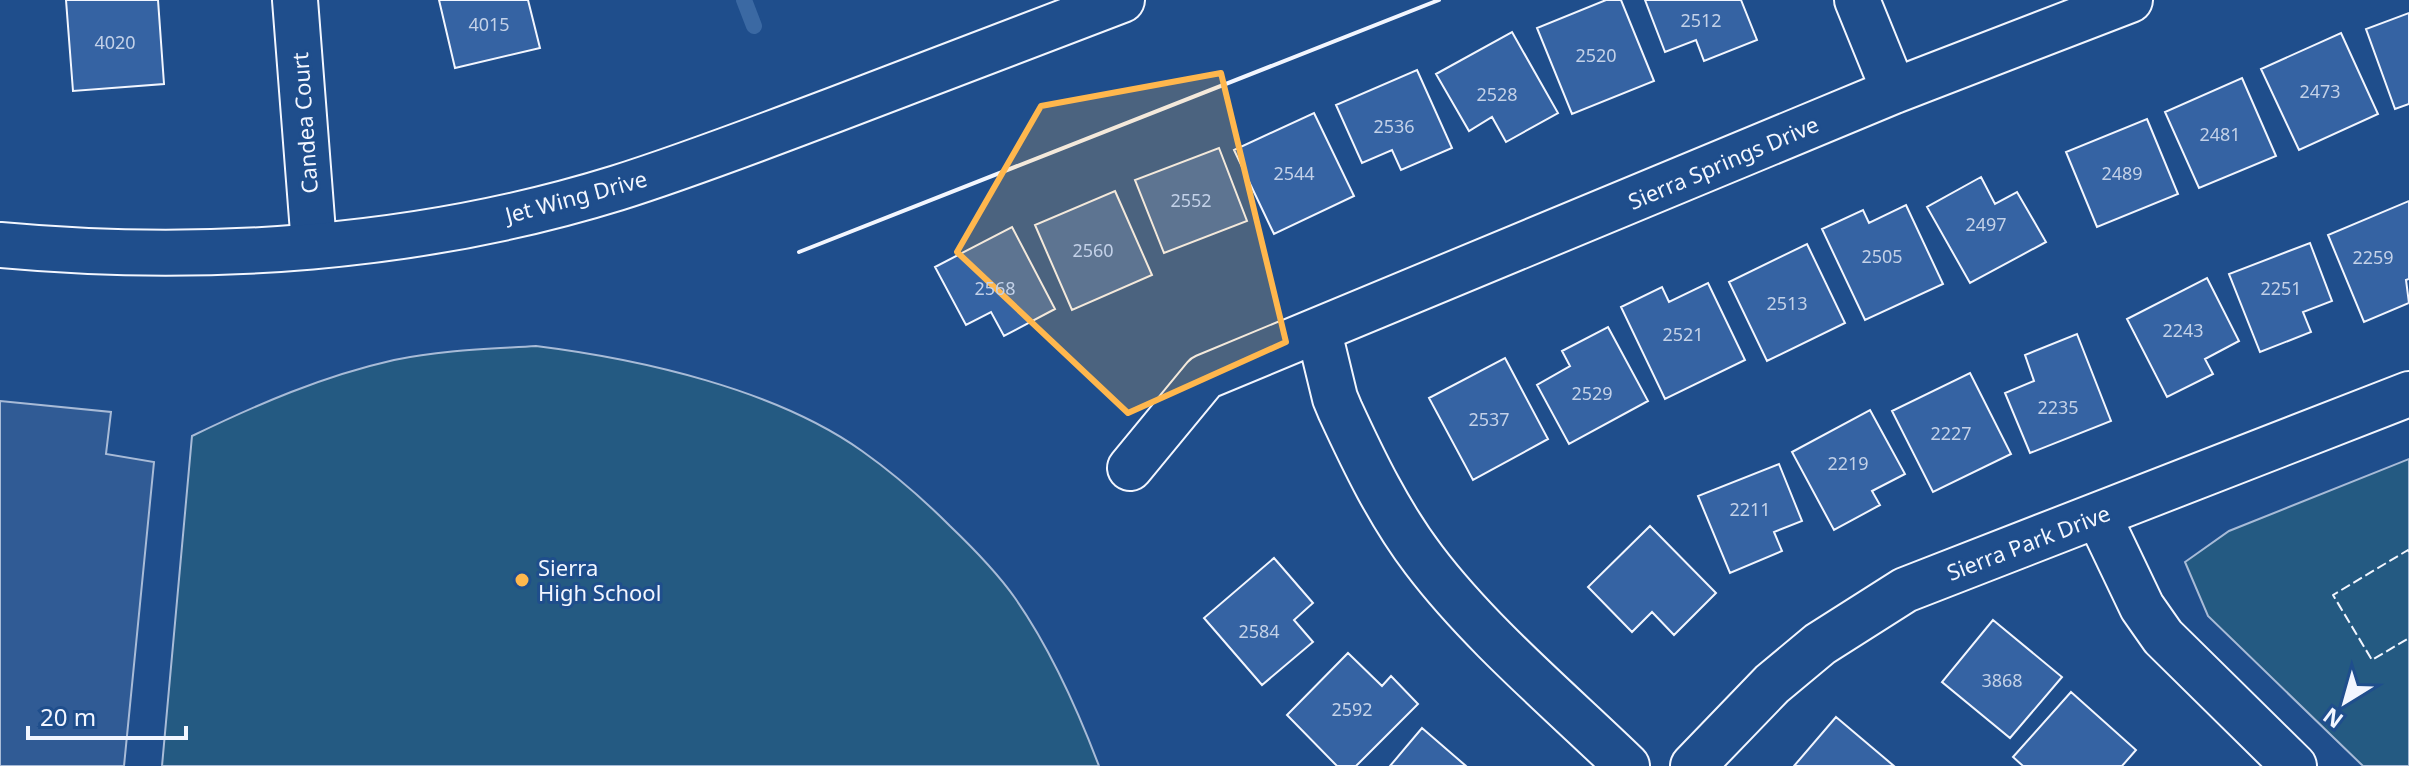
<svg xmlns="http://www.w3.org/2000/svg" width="2409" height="766" font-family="'Noto Sans',sans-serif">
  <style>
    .green { fill: #245a82; stroke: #a8bbd7; stroke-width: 2 }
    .parking { fill: #305b95; stroke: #a8bbd7; stroke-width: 2 }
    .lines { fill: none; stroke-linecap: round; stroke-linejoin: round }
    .stream { stroke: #3b69a3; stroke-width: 16 }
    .building { fill: #3563a3; stroke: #f2f6ff; stroke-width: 2 }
    .minor-casing { stroke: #f2f6ff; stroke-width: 48 }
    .major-casing { stroke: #f2f6ff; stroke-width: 48 }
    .minor { stroke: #1f4e8c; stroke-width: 44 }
    .major { stroke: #1f4e8c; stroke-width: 44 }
    .fence { stroke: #f2f6ff; stroke-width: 2; stroke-dasharray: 10 4; stroke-linecap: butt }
    .wall { stroke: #f2f6ff; stroke-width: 4 }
    .marked { fill: #ffb74d; fill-opacity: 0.2; stroke: #ffb74d; stroke-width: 6; stroke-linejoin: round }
    .poi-dot { fill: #ffb74d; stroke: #1f4e8c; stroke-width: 3 }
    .labels { text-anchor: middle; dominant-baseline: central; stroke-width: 6; stroke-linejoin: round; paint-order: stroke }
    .number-label { font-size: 18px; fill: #c3d1e8 }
    .street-label { font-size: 22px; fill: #f2f6ff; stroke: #1f4e8c }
    .poi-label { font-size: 22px; fill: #f2f6ff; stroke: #1f4e8c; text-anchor: start }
  </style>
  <rect width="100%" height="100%" fill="#1f4e8c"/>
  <!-- green -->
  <path class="green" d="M536,346C640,359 775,389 862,451C893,473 923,499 950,526C973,548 996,571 1015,598C1050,648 1077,708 1099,766H162L192,436C258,404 323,376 394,360C441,350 488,349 536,346Z
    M2409,459V766H2363L2208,616L2185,562L2229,531Z"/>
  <!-- parking -->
  <path class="parking" d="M0,401L111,412L106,454L154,462L124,766H0Z"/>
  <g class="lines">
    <!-- stream -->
    <path class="stream" d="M744,0L754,26"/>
  </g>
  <!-- building -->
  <path class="building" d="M66,0H158L164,84L73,91Z
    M439,0H528L540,48L455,68Z
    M1606,0H1621L1654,81L1572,114L1537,28Z
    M1645,0H1741L1757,40L1704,61L1696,40L1665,52Z
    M2409,13V104L2395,109L2366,29Z
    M1512,32L1558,113L1506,142L1492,117L1469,131L1436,74Z
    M2341,33L2378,114L2299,150L2261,69Z
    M1417,70L1452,148L1401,170L1392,150L1362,163L1336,105Z
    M2242,78L2276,156L2199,188L2165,112Z
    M1314,113L1354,196L1274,234L1234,150Z
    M2147,119L2178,194L2097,227L2066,152Z
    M1219,148L1247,221L1164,253L1135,180Z
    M1981,177L1995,204L2017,192L2046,242L1970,283L1927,207Z
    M1115,191L1152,275L1072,310L1035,225Z
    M2409,201V279L2406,280L2409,303L2364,322L2328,235Z
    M1906,205L1943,284L1865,320L1822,229L1863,210L1869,223Z
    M1012,227L1055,309L1004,336L991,312L966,325L935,267Z
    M2310,243L2332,301L2303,312L2311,332L2260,352L2229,274Z
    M1807,244L1845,323L1767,361L1729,282Z
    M2207,278L2239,341L2205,359L2213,374L2167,397L2127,319Z
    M1708,283L1745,360L1665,399L1621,307L1662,287L1669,302Z
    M1608,327L1648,401L1569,444L1537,385L1570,366L1562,351Z
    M2077,334L2111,421L2030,453L2005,393L2034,381L2025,355Z
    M1505,358L1548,439L1473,480L1429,398Z
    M1970,373L2011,454L1933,492L1892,411Z
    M1870,410L1905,474L1872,491L1880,505L1834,530L1792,452Z
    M1779,464L1802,521L1774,532L1782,551L1730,573L1698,496Z
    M1650,526L1716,593L1674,635L1652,612L1632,632L1588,587Z
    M1274,558L1313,603L1294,620L1313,642L1262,685L1204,618Z
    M1993,620L2062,677L2010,738L1942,682Z
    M1348,653L1382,686L1391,676L1418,704L1356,766H1337L1287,715Z
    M2071,692L2136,750L2122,766H2023L2013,757Z
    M1836,717L1894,766H1794Z
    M1422,728L1466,766H1390Z"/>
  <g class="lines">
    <defs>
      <path id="minor" d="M295,0L314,245
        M1857,0L1894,91
        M1319,332L1335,398L1340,410C1364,462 1389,514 1424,560C1480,634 1560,701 1627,766
        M1130,468L1205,377L1894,91L2130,0
        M2098,515L2142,607L2163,637L2294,766
        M1693,766L1772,684L1820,644L1905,590L2409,394"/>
      <path id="major" d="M0,245C205,264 420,249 617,188C690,165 762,137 834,110C930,73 1026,37 1122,0"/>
    </defs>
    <!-- minor casing -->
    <use href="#minor" class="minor-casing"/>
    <!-- major casing -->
    <use href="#major" class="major-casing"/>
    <!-- minor -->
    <use href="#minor" class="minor"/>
    <!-- major -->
    <use href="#major" class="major"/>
    <!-- fence -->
    <path class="fence" d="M2409,552L2408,550L2333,595L2372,660L2409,638"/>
    <!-- wall -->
    <path class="wall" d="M799,252L1439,0"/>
  </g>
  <!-- marked area -->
  <path class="marked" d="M1221,73L1286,342L1128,413L957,252L1041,106Z"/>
  <!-- markers -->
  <circle class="poi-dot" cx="522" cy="580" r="8"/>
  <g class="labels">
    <!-- number labels -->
    <g class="number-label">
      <text x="1701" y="20">2512</text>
      <text x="489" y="24">4015</text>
      <text x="115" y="42">4020</text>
      <text x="1596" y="55">2520</text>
      <text x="2320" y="91">2473</text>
      <text x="1497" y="94">2528</text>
      <text x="1394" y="126">2536</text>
      <text x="2220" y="134">2481</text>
      <text x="1294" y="173">2544</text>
      <text x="2122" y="173">2489</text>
      <text x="1191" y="200">2552</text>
      <text x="1986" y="224">2497</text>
      <text x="1093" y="250">2560</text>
      <text x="1882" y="256">2505</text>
      <text x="2373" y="257">2259</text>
      <text x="995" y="288">2568</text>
      <text x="2281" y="288">2251</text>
      <text x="1787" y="303">2513</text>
      <text x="2183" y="330">2243</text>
      <text x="1683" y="334">2521</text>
      <text x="1592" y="393">2529</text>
      <text x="2058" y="407">2235</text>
      <text x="1489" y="419">2537</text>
      <text x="1951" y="433">2227</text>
      <text x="1848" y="463">2219</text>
      <text x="1750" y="509">2211</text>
      <text x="1259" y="631">2584</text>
      <text x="2002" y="680">3868</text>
      <text x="1352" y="709">2592</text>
    </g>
    <!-- street labels -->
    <g class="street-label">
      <text transform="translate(304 123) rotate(-94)">Candea Court</text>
      <text transform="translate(1723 162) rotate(-23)">Sierra Springs Drive</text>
      <text transform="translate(576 196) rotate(-15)">Jet Wing Drive</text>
      <text transform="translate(2028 542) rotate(-21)">Sierra Park Drive</text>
    </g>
    <!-- poi labels -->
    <g class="poi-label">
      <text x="538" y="567">Sierra<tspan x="538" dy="25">High School</tspan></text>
    </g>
  </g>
  <!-- north arrow -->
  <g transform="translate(2345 702) rotate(217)" stroke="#1f4e8c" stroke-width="6" paint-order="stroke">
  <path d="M0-6L14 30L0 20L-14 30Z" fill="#f2f6ff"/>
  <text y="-12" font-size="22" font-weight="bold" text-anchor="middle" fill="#f2f6ff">N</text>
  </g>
  <!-- scale -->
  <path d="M28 726v12h158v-12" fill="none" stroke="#f2f6ff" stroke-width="4"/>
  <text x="40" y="726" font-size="24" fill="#f2f6ff" stroke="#1f4e8c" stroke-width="6" paint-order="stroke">20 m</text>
</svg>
